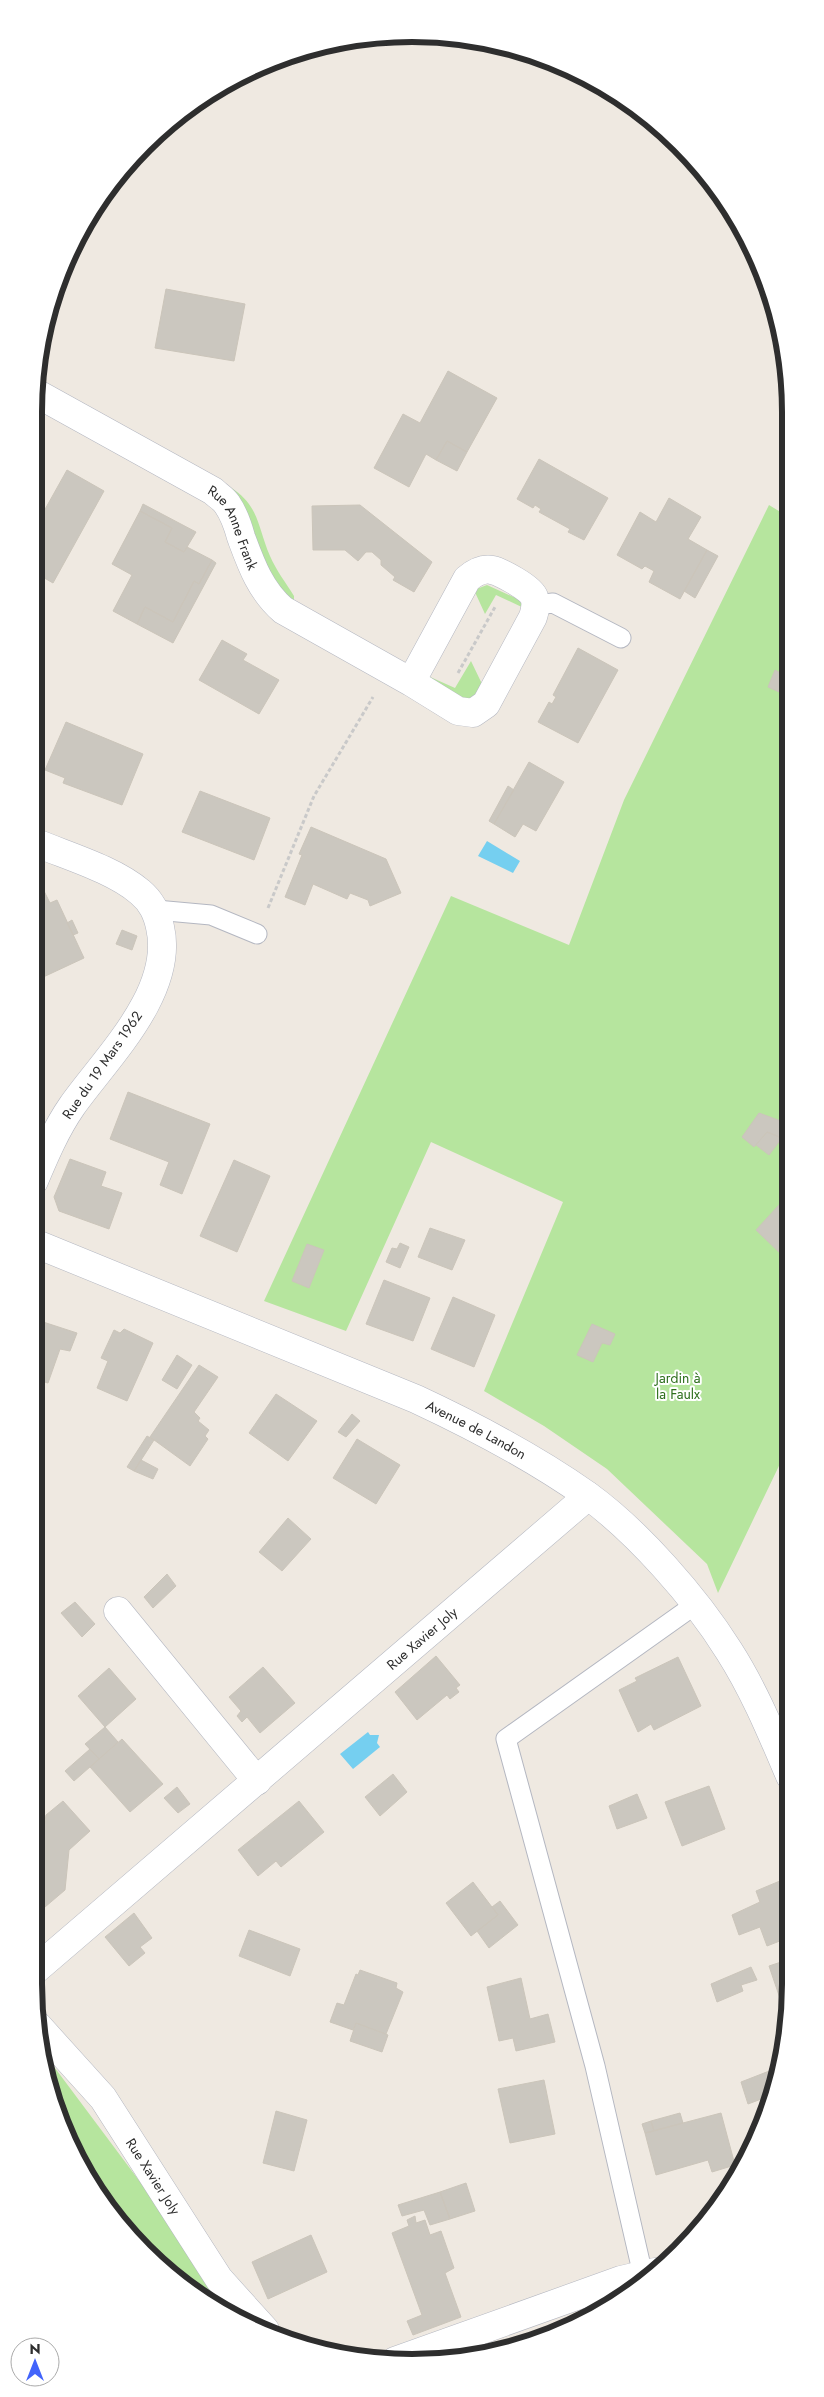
<svg xmlns="http://www.w3.org/2000/svg" width="824" height="2397" font-family="Jost,sans-serif">
  <style>
    .green { fill: #b6e59e }
    .water { fill: #75cff0 }
    .building { fill: #cbc7bf; stroke: #cbc5ba }
    .lines { fill: none; stroke-linecap: round; stroke-linejoin: round }
    .service-casing { stroke: #b4b7c1; stroke-width: 21 }
    .minor-casing { stroke: #b4b7c1; stroke-width: 29 }
    .tertiary-casing { stroke: #b4b7c1; stroke-width: 29 }
    .path { stroke: #c9c9c9; stroke-width: 3; stroke-dasharray: 4 2.5; stroke-linecap: butt }
    .service { stroke: #fff; stroke-width: 19 }
    .minor { stroke: #fff; stroke-width: 28 }
    .tertiary { stroke: #fff; stroke-width: 28 }
    .labels { text-anchor: middle; dominant-baseline: central; stroke-width: 4; stroke-linejoin: round; paint-order: stroke }
    .street-label { font-size: 14px; fill: #2e2e2e; stroke: #fff }
    .park-label { font-size: 14px; fill: #2c6e1b; stroke: #fff }
    .rim { fill: none; stroke: #2e2e2e; stroke-width: 6 }
  </style>
  <rect width="100%" height="100%" fill="#efe9e1"/>
  <!-- green -->
  <path class="green" d="M230,487C260,506 257,526 270,556C276,570 286,583 294,596V602L281,592L227,494Z
    M769,505L787,516L789,1445L718,1593L707,1564L607,1469L544,1426L484,1391L563,1202L431,1142L346,1331L264,1301L451,896L569,945L624,800Z
    M487,585L518,599L526,609L496,595L485,614L474,590Z
    M471,661L483,686L477,697L469,702L431,682L428,676L455,688Z
    M40,2048L247,2325L182,2285L128,2235L62,2129L41,2059Z"/>
  <!-- water -->
  <path class="water" d="M487,841L520,861L513,873L478,856Z
    M368,1732L370,1735H379L377,1743L380,1747L353,1769L340,1754Z"/>
  <!-- building -->
  <path class="building" d="M166,289L245,304L234,361L155,348Z
    M448,371L497,398L467,452L447,441L436,460L426,454L409,487L374,468L403,414L420,423Z
    M447,441L467,452L457,471L436,460Z
    M539,459L608,498L584,540L568,532L570,529L539,512L541,509L535,505L533,508L517,499Z
    M67,470L104,491L53,583L34,572V529Z
    M669,498L701,517L688,539L707,550L680,599L649,582L654,571L645,566L642,569L617,555L640,512L656,522Z
    M143,504L196,532L184,552L165,542L172,528L140,511Z
    M360,505L432,562L414,592L393,580L395,577L381,565V560L372,552H366L358,561L345,550H313L312,506Z
    M140,511L172,528L165,542L184,552L187,547L212,560L199,584L194,581L173,622L145,607L137,624L113,611L132,575L112,564Z
    M707,550L718,556L695,598L684,591Z
    M212,560L216,563L173,643L137,624L145,607L173,622L194,581L199,584Z
    M222,640L247,654L243,660L279,680L259,714L199,680Z
    M578,648L618,670L578,743L538,722L549,702L552,704L556,697L553,695Z
    M775,670L788,677L786,695L768,687Z
    M66,722L143,754L122,805L63,783L65,778L45,770Z
    M529,762L564,782L536,831L523,824L515,837L494,824Z
    M508,786L514,790L494,824L489,821Z
    M200,791L270,818L254,860L182,832Z
    M311,827L386,859L401,893L370,906L368,900L350,893L347,899L313,884L305,905L285,897L302,855L299,854Z
    M42,887L50,903L57,900L84,958L39,979L34,967V890Z
    M72,920L78,933L73,935L67,923Z
    M122,930L137,936L132,950L116,944Z
    M128,1092L210,1124L182,1194L160,1185L169,1162L110,1139Z
    M759,1113L789,1124L782,1138L767,1132L754,1147L742,1137Z
    M787,1126L789,1127V1141L782,1138Z
    M767,1132L782,1138L769,1155L756,1145Z
    M70,1159L106,1172L101,1186L122,1193L109,1229L59,1211L54,1197Z
    M234,1160L270,1176L237,1252L200,1236Z
    M789,1194V1254L785,1258L756,1230Z
    M430,1228L465,1240L452,1270L418,1257Z
    M400,1243L409,1247L400,1268L386,1262L392,1248L397,1249Z
    M307,1244L324,1250L309,1288L292,1281Z
    M384,1280L430,1298L413,1341L366,1324Z
    M453,1297L495,1315L474,1367L431,1349Z
    M34,1319L77,1333L70,1351L60,1349L48,1383L34,1379Z
    M592,1324L615,1334L610,1345L602,1343L593,1362L577,1355Z
    M124,1329L153,1343L127,1401L97,1388L108,1361L101,1358L114,1330L120,1333Z
    M177,1355L192,1365L177,1389L162,1380Z
    M199,1365L218,1377L194,1412L200,1418L198,1421L209,1430L205,1436L208,1439L190,1466L150,1437Z
    M276,1394L317,1421L288,1461L249,1433Z
    M352,1414L360,1421L346,1437L338,1432Z
    M147,1436L154,1440L134,1471L127,1467Z
    M357,1439L400,1465L376,1504L333,1478Z
    M141,1460L158,1469L153,1479L134,1471Z
    M288,1518L311,1539L282,1571L259,1552Z
    M167,1574L176,1586L153,1608L144,1597Z
    M75,1602L95,1624L82,1637L61,1613Z
    M436,1656L460,1685L456,1688L459,1692L450,1699L447,1695L417,1720L395,1692Z
    M678,1657L701,1706L654,1730L651,1724L638,1732L619,1690L637,1681L635,1678Z
    M263,1667L295,1703L260,1733L247,1717L242,1722L237,1716L241,1711L229,1697Z
    M109,1668L136,1699L105,1727L78,1696Z
    M105,1727L118,1742L99,1759L85,1744Z
    M122,1739L163,1784L130,1812L90,1767Z
    M90,1749L99,1759L74,1781L65,1771Z
    M393,1774L407,1792L380,1816L365,1797Z
    M709,1786L725,1829L682,1846L665,1802Z
    M177,1787L190,1804L178,1813L164,1798Z
    M637,1794L647,1818L617,1829L609,1806Z
    M63,1801L90,1831L69,1850L65,1890L45,1907L34,1905V1889L46,1815Z
    M299,1801L324,1832L281,1867L276,1861L258,1876L238,1850Z
    M787,1878L790,1886V1937L767,1946L760,1927L739,1935L732,1915L760,1902L756,1891Z
    M473,1882L498,1915L471,1936L446,1903Z
    M500,1901L518,1925L489,1948L477,1931L498,1915L492,1907Z
    M134,1913L152,1938L140,1947L145,1953L129,1966L105,1937Z
    M249,1930L300,1949L290,1976L239,1956Z
    M790,1959V1985L786,2016L769,1966Z
    M751,1967L757,1980L741,1985L743,1991L717,2002L711,1984Z
    M360,1970L397,1983L396,1988L403,1992L386,2034L356,2023L353,2030L330,2022L337,2003L344,2005L356,1974L358,1975Z
    M521,1978L530,2019L548,2014L555,2042L516,2051L513,2038L499,2041L487,1987Z
    M356,2023L388,2035L382,2052L350,2041Z
    M777,2068L779,2073L777,2083L772,2095L748,2104L741,2082Z
    M544,2080L555,2134L510,2143L498,2089Z
    M276,2111L307,2120L294,2171L263,2163Z
    M680,2113L683,2123L654,2131L651,2121Z
    M721,2113L735,2165L712,2172L708,2160L656,2175L645,2133Z
    M651,2121L654,2131L645,2133L642,2124Z
    M466,2183L475,2211L450,2219L440,2192Z
    M440,2192L450,2219L430,2225L424,2210L402,2216L398,2205Z
    M415,2216L416,2223L425,2220L430,2235L441,2231L454,2268L445,2273L461,2317L413,2335L407,2321L422,2315L392,2233L409,2226L407,2220Z
    M311,2235L327,2272L268,2299L252,2262Z"/>
  <g class="lines">
    <defs>
      <path id="service" d="M536,605L553,603L621,638
        M156,910L211,915L257,934
        M643,2275L595,2066L506,1739L696,1604"/>
      <g id="minor">
        <path id="s1" d="M36,393L213,491C217,495 224,499 227,504C234,514 238,526 241,537C251,564 260,590 283,610L411,682L458,711L473,713L486,704L533,617C535,610 537,604 534,597C531,588 501,572 492,570C482,568 474,573 467,579L411,682"/>
        <path d="M34,842C67,856 113,869 140,892C152,902 157,913 160,927C175,992 106,1058 72,1106C56,1129 45,1155 34,1181"/>
        <path d="M118,1611L257,1781"/>
        <path id="s2" d="M34,1971L588,1496"/>
        <path id="s3" d="M38,2026L103,2098L219,2279L265,2330"/>
        <path d="M395,2361L621,2280L655,2272"/>
      </g>
      <g id="tertiary">
        <path id="s4" d="M34,1243L416,1399C476,1427 533,1457 587,1495C637,1531 696,1598 729,1651C754,1690 772,1734 790,1776"/>
      </g>
    </defs>
    <!-- service casing -->
    <use href="#service" class="service-casing"/>
    <!-- minor casing -->
    <use href="#minor" class="minor-casing"/>
    <!-- tertiary casing -->
    <use href="#tertiary" class="tertiary-casing"/>
    <!-- path -->
    <path class="path" d="M458,673L495,607
      M268,908L314,796L373,697"/>
    <!-- service -->
    <use href="#service" class="service"/>
    <!-- minor -->
    <use href="#minor" class="minor"/>
    <!-- tertiary -->
    <use href="#tertiary" class="tertiary"/>
  </g>
  <g class="labels">
    <!-- street labels -->
    <g class="street-label">
      <text stroke="none"><textPath href="#s1" startOffset="245">Rue Anne Frank</textPath></text>
      <text transform="translate(102 1065) rotate(-55)">Rue du 19 Mars 1962</text>
      <text stroke="none"><textPath href="#s4" startOffset="480">Avenue de Landon</textPath></text>
      <text stroke="none"><textPath href="#s2" startOffset="511">Rue Xavier Joly</textPath></text>
      <text stroke="none"><textPath href="#s3" startOffset="190">Rue Xavier Joly</textPath></text>
    </g>
    <!-- park labels -->
    <g class="park-label">
      <text x="678" y="1378">Jardin à<tspan x="678" dy="16">la Faulx</tspan></text>
    </g>
  </g>
  <!-- crop -->
  <path d="M0 0H824V2397H0ZM412 42H412A370 370 0 0 1 782 412V1984A370 370 0 0 1 412 2354H412A370 370 0 0 1 42 1984V412A370 370 0 0 1 412 42Z" fill="#fff" fill-rule="evenodd"/>
  <path class="rim" d="M412 42H412A370 370 0 0 1 782 412V1984A370 370 0 0 1 412 2354H412A370 370 0 0 1 42 1984V412A370 370 0 0 1 412 42Z"/>
  <!-- north arrow -->
  <g transform="translate(35 2362)"><circle r="24" fill="#ffffff" stroke="#ababab"/>
  <path d="M0-4L9 19L0 12L-9 19Z" fill="#4264fb"/>
  <text y="-8" font-size="14" font-weight="bold" text-anchor="middle" fill="#2e2e2e">N</text>
  </g>
</svg>
